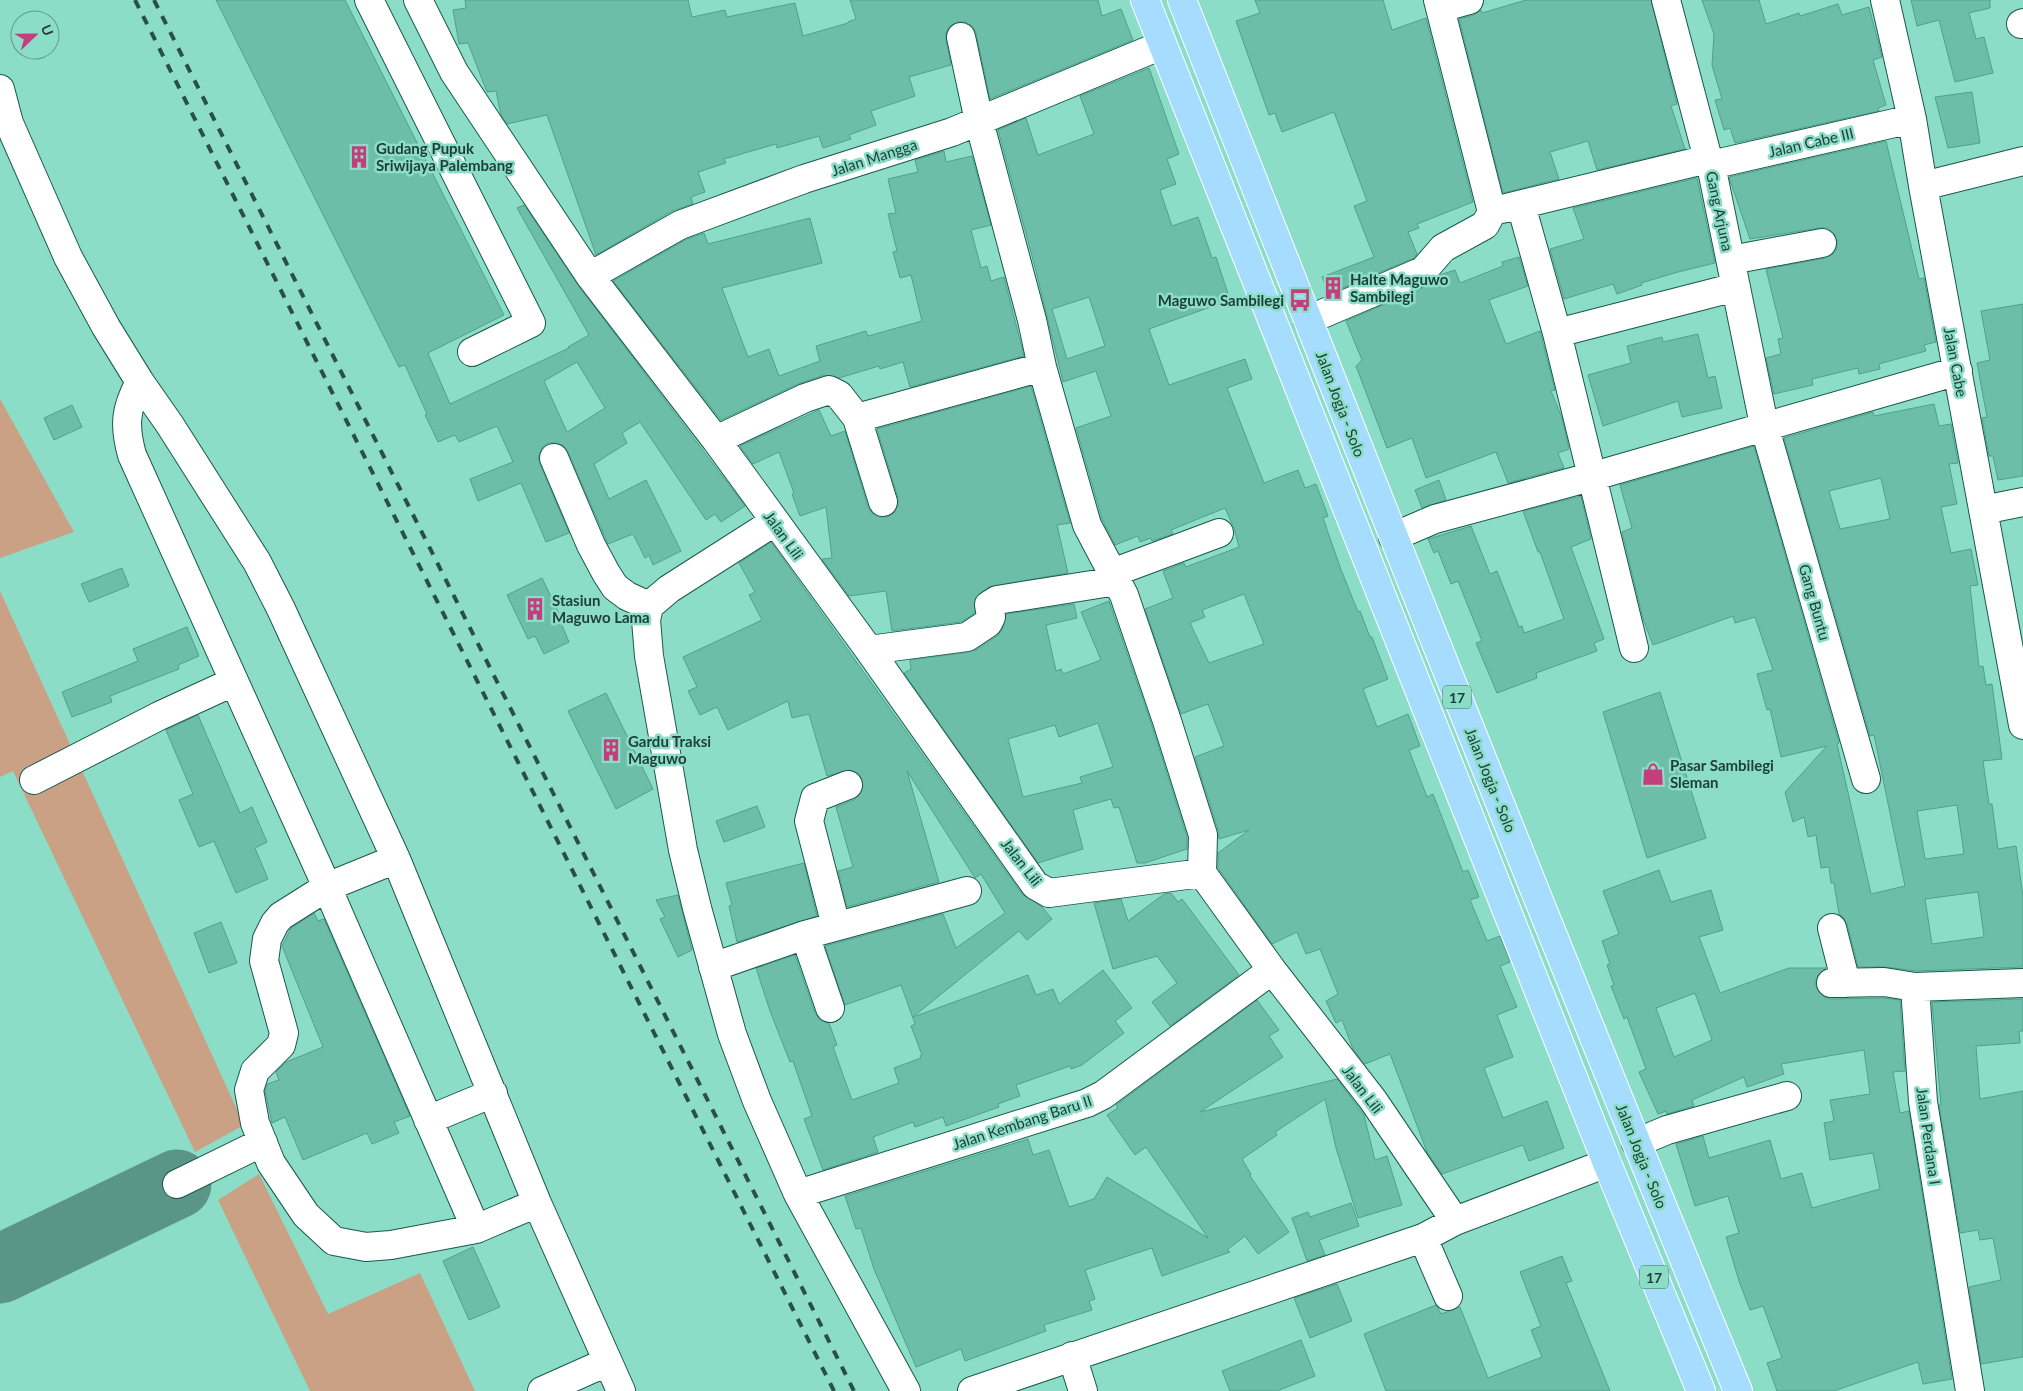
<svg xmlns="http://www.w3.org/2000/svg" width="2023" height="1391" font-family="Lato,sans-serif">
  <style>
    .green { fill: #caa185 }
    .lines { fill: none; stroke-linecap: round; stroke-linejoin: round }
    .taxiway { stroke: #5a9687; stroke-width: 69 }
    .building { fill: #6dbea9; stroke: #4fa18d; fill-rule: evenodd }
    .minor-casing { stroke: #18594b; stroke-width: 30 }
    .highway-casing { stroke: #fff; stroke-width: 30 }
    .minor { stroke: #fff; stroke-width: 28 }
    .highway { stroke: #a6ddfe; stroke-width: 28 }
    .rail { stroke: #295047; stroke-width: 4; stroke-dasharray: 9 9; stroke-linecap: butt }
    .labels { text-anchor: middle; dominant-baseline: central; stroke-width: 5; stroke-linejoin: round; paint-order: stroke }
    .shield { fill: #8bddc7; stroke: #3f6f63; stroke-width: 1 }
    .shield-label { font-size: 14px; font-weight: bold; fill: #1e4038 }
    .street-label { font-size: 15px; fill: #1e4038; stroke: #8bddc7 }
    .poi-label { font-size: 15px; font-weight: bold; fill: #1e4038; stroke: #8bddc7; text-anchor: start }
  </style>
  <rect width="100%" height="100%" fill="#8bddc7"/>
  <!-- green -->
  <path class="green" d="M0,399L74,532L0,558Z
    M0,591L244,1125L195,1152L13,771L0,777Z
    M259,1174L328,1314L420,1273L475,1391H310L218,1200Z"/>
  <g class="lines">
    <!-- taxiway -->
    <path class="taxiway" d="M0,1269L177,1184"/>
  </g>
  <!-- building -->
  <path class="building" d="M216,0H345L504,315L428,353L450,404L569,348L568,347L589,335L517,208L524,205L578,285L745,506L721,522L715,514L706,520L640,422L622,433L627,443L594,464L609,499L646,480L681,551L653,565L649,555L645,558L633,534L608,544L568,452L564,446L556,443H548L542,448L538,457L540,464L569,533L546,542L521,483L478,501L470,479L513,462L497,426L459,442L455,435L438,442L425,415L427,414L405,365L399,367ZM577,362L605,408L567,432L544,381Z
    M465,0H688L692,17L725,10L727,17L795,3L803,36L848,23V22L856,19L850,0H1098L1102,16L1121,9L1133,40L990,99L976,33L973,27L966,22H957L950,26L946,33V40L951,65L909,77L915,96L871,111L876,125L849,135L851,139L823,148L819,136L777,148L776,144L724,159L726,163L698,172L705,192L691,197L693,204L672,211L596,255L547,115L507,124L501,115L496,91L487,92L468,43L459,44L453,10L466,8Z
    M1255,0H1383L1392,30L1426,18L1473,202L1417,224L1419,228L1408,232L1417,254L1414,258L1329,294L1322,277L1374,257L1354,206L1367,201L1334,112L1282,132L1275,113L1269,115L1236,21L1260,13Z
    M1526,0H1651L1677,104L1671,106L1685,149L1597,170L1588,141L1550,152L1559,179L1503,193L1459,19L1474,15L1481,10L1482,13Z
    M1702,0H1759L1766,24L1799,13L1800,16L1838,4L1842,15L1869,7L1882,57L1873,60L1886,105L1878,108L1879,111L1735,143L1730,128L1724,130L1715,100L1722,99L1712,65L1714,34Z
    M1911,0H1990V8L1969,13L1976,39L1984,37L1993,73L1955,82L1939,20L1917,26Z
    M1149,68L1179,154L1167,159L1176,184L1160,190L1172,226L1198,217L1212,258L1216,257L1230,300L1149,329L1169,385L1245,359L1252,379L1227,388L1264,483L1298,470L1305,488L1316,484L1328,516L1323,518L1340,567L1358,612L1360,611L1370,637H1372L1388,679L1363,689L1377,727L1408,714L1420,746L1409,750L1427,797L1433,794L1463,872L1468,870L1479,897L1470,900L1487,941L1500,936L1510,962L1500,966L1517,1007L1497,1015L1513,1057L1484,1068L1503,1118L1547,1101L1564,1148L1529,1161L1523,1145L1442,1174L1427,1152L1390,1054L1365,1064L1353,1049L1342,1020L1336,1023L1326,1001L1338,994L1320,949L1306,954L1297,932L1272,944L1218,868V853L1249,830L1219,839L1218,830L1195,757L1224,746L1208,704L1181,714L1145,609L1173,598L1163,571L1184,563L1186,567L1239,547L1234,528L1225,508L1171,530L1173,534L1152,541L1151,538L1140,542L1138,536L1115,545L1102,519L1076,428L1111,416L1096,371L1063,382L1035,267L998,130L1026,118L1038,155L1094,134L1080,96ZM1089,297L1105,346L1067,359L1052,309ZM1244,594L1264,644L1209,663L1190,623L1205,617L1202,610Z
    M1972,92L1980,143L1948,148L1935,97Z
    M1886,141L1919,279L1924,278L1936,342L1924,345L1926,351L1879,364L1880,369L1859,374L1858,368L1812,379L1813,385L1774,394L1766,358L1781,354L1778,339L1783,338L1766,269L1825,258L1832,255L1837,249V240L1834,233L1827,228H1820L1750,239L1729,177Z
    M944,151L946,162L972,156L991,225L971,230L981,268L987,266L991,281L1004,277L1024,356L910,387L903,362L880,369L879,366L839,378L824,375L798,384L721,420L613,281L687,239L704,233L708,244L810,218L822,263L722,288L748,357L769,349L779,376L820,361L816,346L866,331L868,336L922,321L911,275L900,278L893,252L897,251L888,214L896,213L888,179L918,172L915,160Z
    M1697,178L1715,263L1678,272L1641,283L1642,285L1617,294L1613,284L1564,299L1550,249L1584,239L1573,208Z
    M1519,257L1528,286L1489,300L1506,344L1540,331L1555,390L1551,391L1562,418L1569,449L1558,453L1564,468L1508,483L1496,452L1426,478L1412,438L1387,448L1356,366L1362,360L1346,321L1429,285L1440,275L1455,270L1460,283L1503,266L1502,262Z
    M2023,304V476L1998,480L1993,456H1989L1982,418L1987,417L1977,363L1990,360L1981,311Z
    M1698,334L1708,378L1715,376L1722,408L1682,417L1678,401L1603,426L1588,375L1631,363L1627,346L1662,337L1663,342Z
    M1031,386L1070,523L1057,525L1068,573L989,587L975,598V613L961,622L892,631L886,591L849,596L822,559L832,558L826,507L800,516L792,494L794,493L779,452L753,464L740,446L819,410L831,436L845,431L868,507L872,513L879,517H887L895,512L898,505V498L877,429Z
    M1934,404L1939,426L1951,424L1958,463L1949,464L1957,504L1941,507L1951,553L1971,549L1978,585L1970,586L1979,667L1983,666L1986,685L1992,684L2002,759L1983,761L1989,804H1992L1998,849L2016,846L2023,896V967L1916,971L1886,967H1858L1847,924L1843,917L1839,914L1834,883H1831L1829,867L1821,868L1816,835L1808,837L1804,817L1793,822L1785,792L1827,746L1781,757L1770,709L1767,710L1757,674L1773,670L1755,617L1735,623L1733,616L1653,645L1643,619L1622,532L1632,528L1620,485L1754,446L1839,743L1837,744L1871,894L1905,886L1874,735L1870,736L1784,438L1873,412L1874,416ZM1881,478L1890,519L1840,529L1829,491ZM1957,805L1964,854L1925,859L1917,811ZM1978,892L1984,937L1932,944L1925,899Z
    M72,405L82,427L54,440L44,418Z
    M1439,480L1446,500L1422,508L1415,490Z
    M1581,496L1591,539L1571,547L1604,639L1594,643L1597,651L1536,673L1537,678L1497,693L1476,643L1482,641L1458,581L1451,584L1438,551L1434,553L1428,539L1471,526L1490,574L1497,571L1519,627L1522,626L1524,633L1564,619L1540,552H1538L1523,511Z
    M771,542L1022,894L1042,907L1052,919L1027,940L1019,931L913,1017L1028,975L1036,995L1053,989L1059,1004L1103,970L1132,1008L1115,1021L1124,1033L1082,1065L1071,1069L1070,1066L1016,1085L1020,1096L998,1104L999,1107L946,1126L943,1117L915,1127L913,1122L873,1137L878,1152L823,1170L804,1119L812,1116L793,1061L790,1062L770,1011L756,968L795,955L815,1013L820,1020L829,1023L837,1045L833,1047L852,1100L899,1083L894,1068L921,1058L920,1056L922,1055L911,1026L915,1024L901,985L845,1005L825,946L943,914L956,948L1005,913L981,874L975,878L907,771L939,882L847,907L838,871L853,867L836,807L854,800L860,794L863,787L862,779L858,773L850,770L827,776L809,714L792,718L788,701L728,730L717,707L700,715L688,691L697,687L683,657L762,620L749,595L755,592L739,563Z
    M122,568L129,586L89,602L81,584Z
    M542,578L563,622L561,623L569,642L544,654L535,636L528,639L507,595Z
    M1109,601L1152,726L1187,837V849L1145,863H1137L1119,807L1114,808L1111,799L1073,810L1083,849L1038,863L904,673L911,669L910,660L969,652L976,650L997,636L1002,630L1006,614L1074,604L1077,618L1046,625L1056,671L1061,669L1063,674L1101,660L1081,612ZM1098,723L1113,767L1080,777L1082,783L1023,797L1008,739L1055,725L1059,737Z
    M187,627L199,656L178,665L179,669L110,696L112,702L72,717L62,692L138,661L133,649Z
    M1660,692L1706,838L1647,858L1603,712Z
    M606,693L653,789L616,809L568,711Z
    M198,715L240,813L252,807L267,842L255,848L268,879L236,893L214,841L199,847L179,800L193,794L166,730Z
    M757,806L765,827L724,842L716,821Z
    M804,863L817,916L737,942L729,906L732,905L726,883Z
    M1659,870L1671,902L1711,890L1723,930L1699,937L1720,993L1789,968H1826L1818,975L1815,983L1818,991L1824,997L1831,999L1883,998L1900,1000L1905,1071L1893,1072L1900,1113L1909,1111L1952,1379L1923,1384L1918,1362L1834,1391H1777L1767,1363L1782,1358L1763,1306L1750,1310L1739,1281L1726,1237L1739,1233L1728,1196L1695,1206L1676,1144L1703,1136L1709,1158L1770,1140L1781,1179L1802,1173L1812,1208L1880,1189L1873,1153L1830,1160L1824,1123L1834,1121L1830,1100L1870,1094L1864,1050L1781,1064L1784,1074L1747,1087L1744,1077L1692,1100L1694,1106L1667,1114L1666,1111L1658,1114L1639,1072L1646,1069L1627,1017L1624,1019L1611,986L1614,985L1607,965L1610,964L1602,941L1619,934L1603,891ZM1695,993L1712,1040L1674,1057L1656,1008Z
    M1171,893L1178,902L1182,899L1239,975L1170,1026L1152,1002L1177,983L1157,956L1113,969L1094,903L1121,899L1128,921L1164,894Z
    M678,895L692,950L678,957L660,919L665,917L656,900Z
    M314,913L318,921L324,919L410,1116L394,1122L399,1133L372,1144L367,1133L303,1160L285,1117L272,1123L265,1091L267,1084L279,1080L276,1072L286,1062L323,1047L282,946L291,928Z
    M221,922L237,963L209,973L194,933Z
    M2023,999V1031H2019L2020,1043L1976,1046L1980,1099L2023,1091V1357L1981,1364L1969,1287L2001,1280L1993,1238L1980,1240L1978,1230L1960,1233L1939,1105H1941L1932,1002Z
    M1257,1000L1279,1030L1269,1036L1283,1057L1200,1112L1337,1079L1364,1115L1375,1160L1387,1156L1402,1205L1358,1218L1336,1148L1325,1099L1275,1132L1277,1135L1242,1159L1251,1174L1250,1176L1289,1232L1258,1254L1245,1236L1227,1250L1230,1252L1162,1276L1152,1248L1085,1270L1095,1299L1089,1301L1092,1310L1044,1325L1046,1331L965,1361L961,1349L916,1367L874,1269L861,1228L856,1229L845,1196L1028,1139L1033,1155L1049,1150L1069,1207L1094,1199L1107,1177L1208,1238L1146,1147L1135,1155L1107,1115L1118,1108L1116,1105Z
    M1351,1203L1359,1226L1319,1240L1325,1255L1307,1261L1292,1218L1308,1212L1310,1217Z
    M473,1247L500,1307L469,1320L443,1261Z
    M1562,1256L1572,1281L1566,1283L1610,1391H1386L1364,1334L1436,1305L1441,1314L1460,1307L1488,1378L1542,1357L1531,1330L1541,1326L1520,1272Z
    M1337,1284L1352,1321L1310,1338L1294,1298Z
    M1301,1340L1315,1376L1277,1391H1230L1222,1371Z"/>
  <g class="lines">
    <defs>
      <path id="minor" d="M369,0L531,323L472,352
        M418,0L454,72L590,276L716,440L869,650L1035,885L1049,893L1202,873L1272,970L1373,1100L1455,1221L1607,1163
        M1666,0L1708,159L1711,165L1764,425L1866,779
        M1885,0L1912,119L1923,186L2023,725
        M1440,8L1469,0
        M2021,24L2023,23
        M961,37L979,121L1032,320L1042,367L1087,525L1124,595L1167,721L1203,835L1202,873
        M0,89L9,123L68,257L106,327L140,382L170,425L257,562L281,609L396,859L537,1203L621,1391
        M1711,165L1912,119
        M1923,186L2023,161
        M1521,205L1557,333L1634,648
        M1502,209L1708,159
        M1731,260L1822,243
        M590,276L680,225L804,179L952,132L1162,45
        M1308,320L1423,271L1443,248L1485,225L1492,212L1438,0
        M1557,333L1736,287
        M140,382C125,409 124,426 132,455L327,887L476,1229L537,1203
        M857,418L1042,367
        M716,440L805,398L829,390L839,395L857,418L883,502
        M554,458L591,545L606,573L615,587L627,596L649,606
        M1983,510L2023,502
        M774,522L669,589L649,606L646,620L649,656L683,850L697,908L732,1034L757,1101L798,1194L906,1391
        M1393,537L1435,519L1594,476L1958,371
        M1112,573L1219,533
        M869,650L967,637L988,623L991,617L989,605L997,600L1117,581
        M34,780L159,716L233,682
        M396,859L327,887L281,916L275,923L267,939L264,961L284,1033L281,1045L255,1071L249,1090L255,1123L271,1163L306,1215L334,1241L366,1247L391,1245L476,1229
        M836,926L809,821L815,798L848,785
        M1832,928L1846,983
        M805,935L830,1008
        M713,967L805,935L967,891
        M1831,983L1884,982L1915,987L2023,983
        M1915,987L1923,1102L1970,1391
        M428,1120L493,1093
        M1636,1143L1667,1130L1787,1096
        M177,1184L263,1142
        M798,1194L1087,1103L1103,1095L1272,970
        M1423,1238L1448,1296
        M1072,1356L1083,1391
        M542,1391L607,1362
        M972,1391L1423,1238L1455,1221"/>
      <path id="highway" d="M1145,0L1607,1163L1701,1391
        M1182,0C1365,465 1548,929 1738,1391"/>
    </defs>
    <!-- minor casing -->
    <use href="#minor" class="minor-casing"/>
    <!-- highway casing -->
    <use href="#highway" class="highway-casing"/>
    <!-- minor -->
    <use href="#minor" class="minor"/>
    <!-- highway -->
    <use href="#highway" class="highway"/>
    <!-- rail -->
    <path class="rail" d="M135,0L834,1391
      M154,0L854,1391"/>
  </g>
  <!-- icons -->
  <defs>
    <symbol id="building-bare" viewBox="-9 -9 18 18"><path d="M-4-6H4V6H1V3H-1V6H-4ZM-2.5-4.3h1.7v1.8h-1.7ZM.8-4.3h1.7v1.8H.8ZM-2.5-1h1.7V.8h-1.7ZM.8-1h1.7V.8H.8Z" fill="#c43d7d" stroke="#8bddc7" stroke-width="2.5" paint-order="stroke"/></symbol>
    <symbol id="bus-bare" viewBox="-9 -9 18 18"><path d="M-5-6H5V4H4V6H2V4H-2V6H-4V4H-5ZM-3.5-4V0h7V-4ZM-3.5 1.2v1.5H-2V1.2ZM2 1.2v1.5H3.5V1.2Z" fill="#c43d7d" stroke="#8bddc7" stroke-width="2.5" paint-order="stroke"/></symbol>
    <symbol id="shop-bare" viewBox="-9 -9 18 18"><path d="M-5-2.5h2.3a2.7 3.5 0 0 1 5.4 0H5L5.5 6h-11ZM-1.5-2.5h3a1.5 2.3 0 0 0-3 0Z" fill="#c43d7d" stroke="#8bddc7" stroke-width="2.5" paint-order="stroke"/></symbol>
  </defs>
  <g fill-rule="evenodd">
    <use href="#building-bare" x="343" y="141" width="32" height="32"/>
    <use href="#building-bare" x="1317" y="272" width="32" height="32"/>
    <use href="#bus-bare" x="1284" y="284" width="32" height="32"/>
    <use href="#building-bare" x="519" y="593" width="32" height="32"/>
    <use href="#building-bare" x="595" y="734" width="32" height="32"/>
    <use href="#shop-bare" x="1637" y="758" width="32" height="32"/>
  </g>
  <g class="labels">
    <!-- shield labels -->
    <g class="shield">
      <rect x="1443" y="685.5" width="28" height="23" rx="4"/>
      <rect x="1640" y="1265.5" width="28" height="23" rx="4"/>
    </g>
    <g class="shield-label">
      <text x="1457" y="697">17</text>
      <text x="1654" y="1277">17</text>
    </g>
    <!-- street labels -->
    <g class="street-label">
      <text transform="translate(1811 142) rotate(-13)">Jalan Cabe III</text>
      <text transform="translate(874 157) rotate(-18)">Jalan Mangga</text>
      <text transform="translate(1720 211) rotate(78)">Gang Arjuna</text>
      <text transform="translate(1956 362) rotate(79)">Jalan Cabe</text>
      <text transform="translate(1341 404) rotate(69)">Jalan Jogja - Solo</text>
      <text transform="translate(784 535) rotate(54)">Jalan Lili</text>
      <text transform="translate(1815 602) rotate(74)">Gang Buntu</text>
      <text transform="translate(1491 780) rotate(68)">Jalan Jogja - Solo</text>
      <text transform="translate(1022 862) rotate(52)">Jalan Lili</text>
      <text transform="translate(1363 1089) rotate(53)">Jalan Lili</text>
      <text transform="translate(1022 1122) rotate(-18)">Jalan Kembang Baru II</text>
      <text transform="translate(1929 1136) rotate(82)">Jalan Perdana I</text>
      <text transform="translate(1642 1156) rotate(68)">Jalan Jogja - Solo</text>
    </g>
    <!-- poi labels -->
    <g class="poi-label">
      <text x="376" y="148">Gudang Pupuk<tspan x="376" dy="17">Sriwijaya Palembang</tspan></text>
      <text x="1350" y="279">Halte Maguwo<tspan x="1350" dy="17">Sambilegi</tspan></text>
      <text x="1284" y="300" text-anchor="end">Maguwo Sambilegi</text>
      <text x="552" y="600">Stasiun<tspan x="552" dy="17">Maguwo Lama</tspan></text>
      <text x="628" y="741">Gardu Traksi<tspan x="628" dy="17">Maguwo</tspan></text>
      <text x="1670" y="765">Pasar Sambilegi<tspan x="1670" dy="17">Sleman</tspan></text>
    </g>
  </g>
  <!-- north arrow -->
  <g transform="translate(35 35) rotate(68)"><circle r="24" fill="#8bddc7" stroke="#5f9e8e"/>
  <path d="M0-4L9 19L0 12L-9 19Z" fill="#c43d7d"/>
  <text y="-8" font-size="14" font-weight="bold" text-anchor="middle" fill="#1e4038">U</text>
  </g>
</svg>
